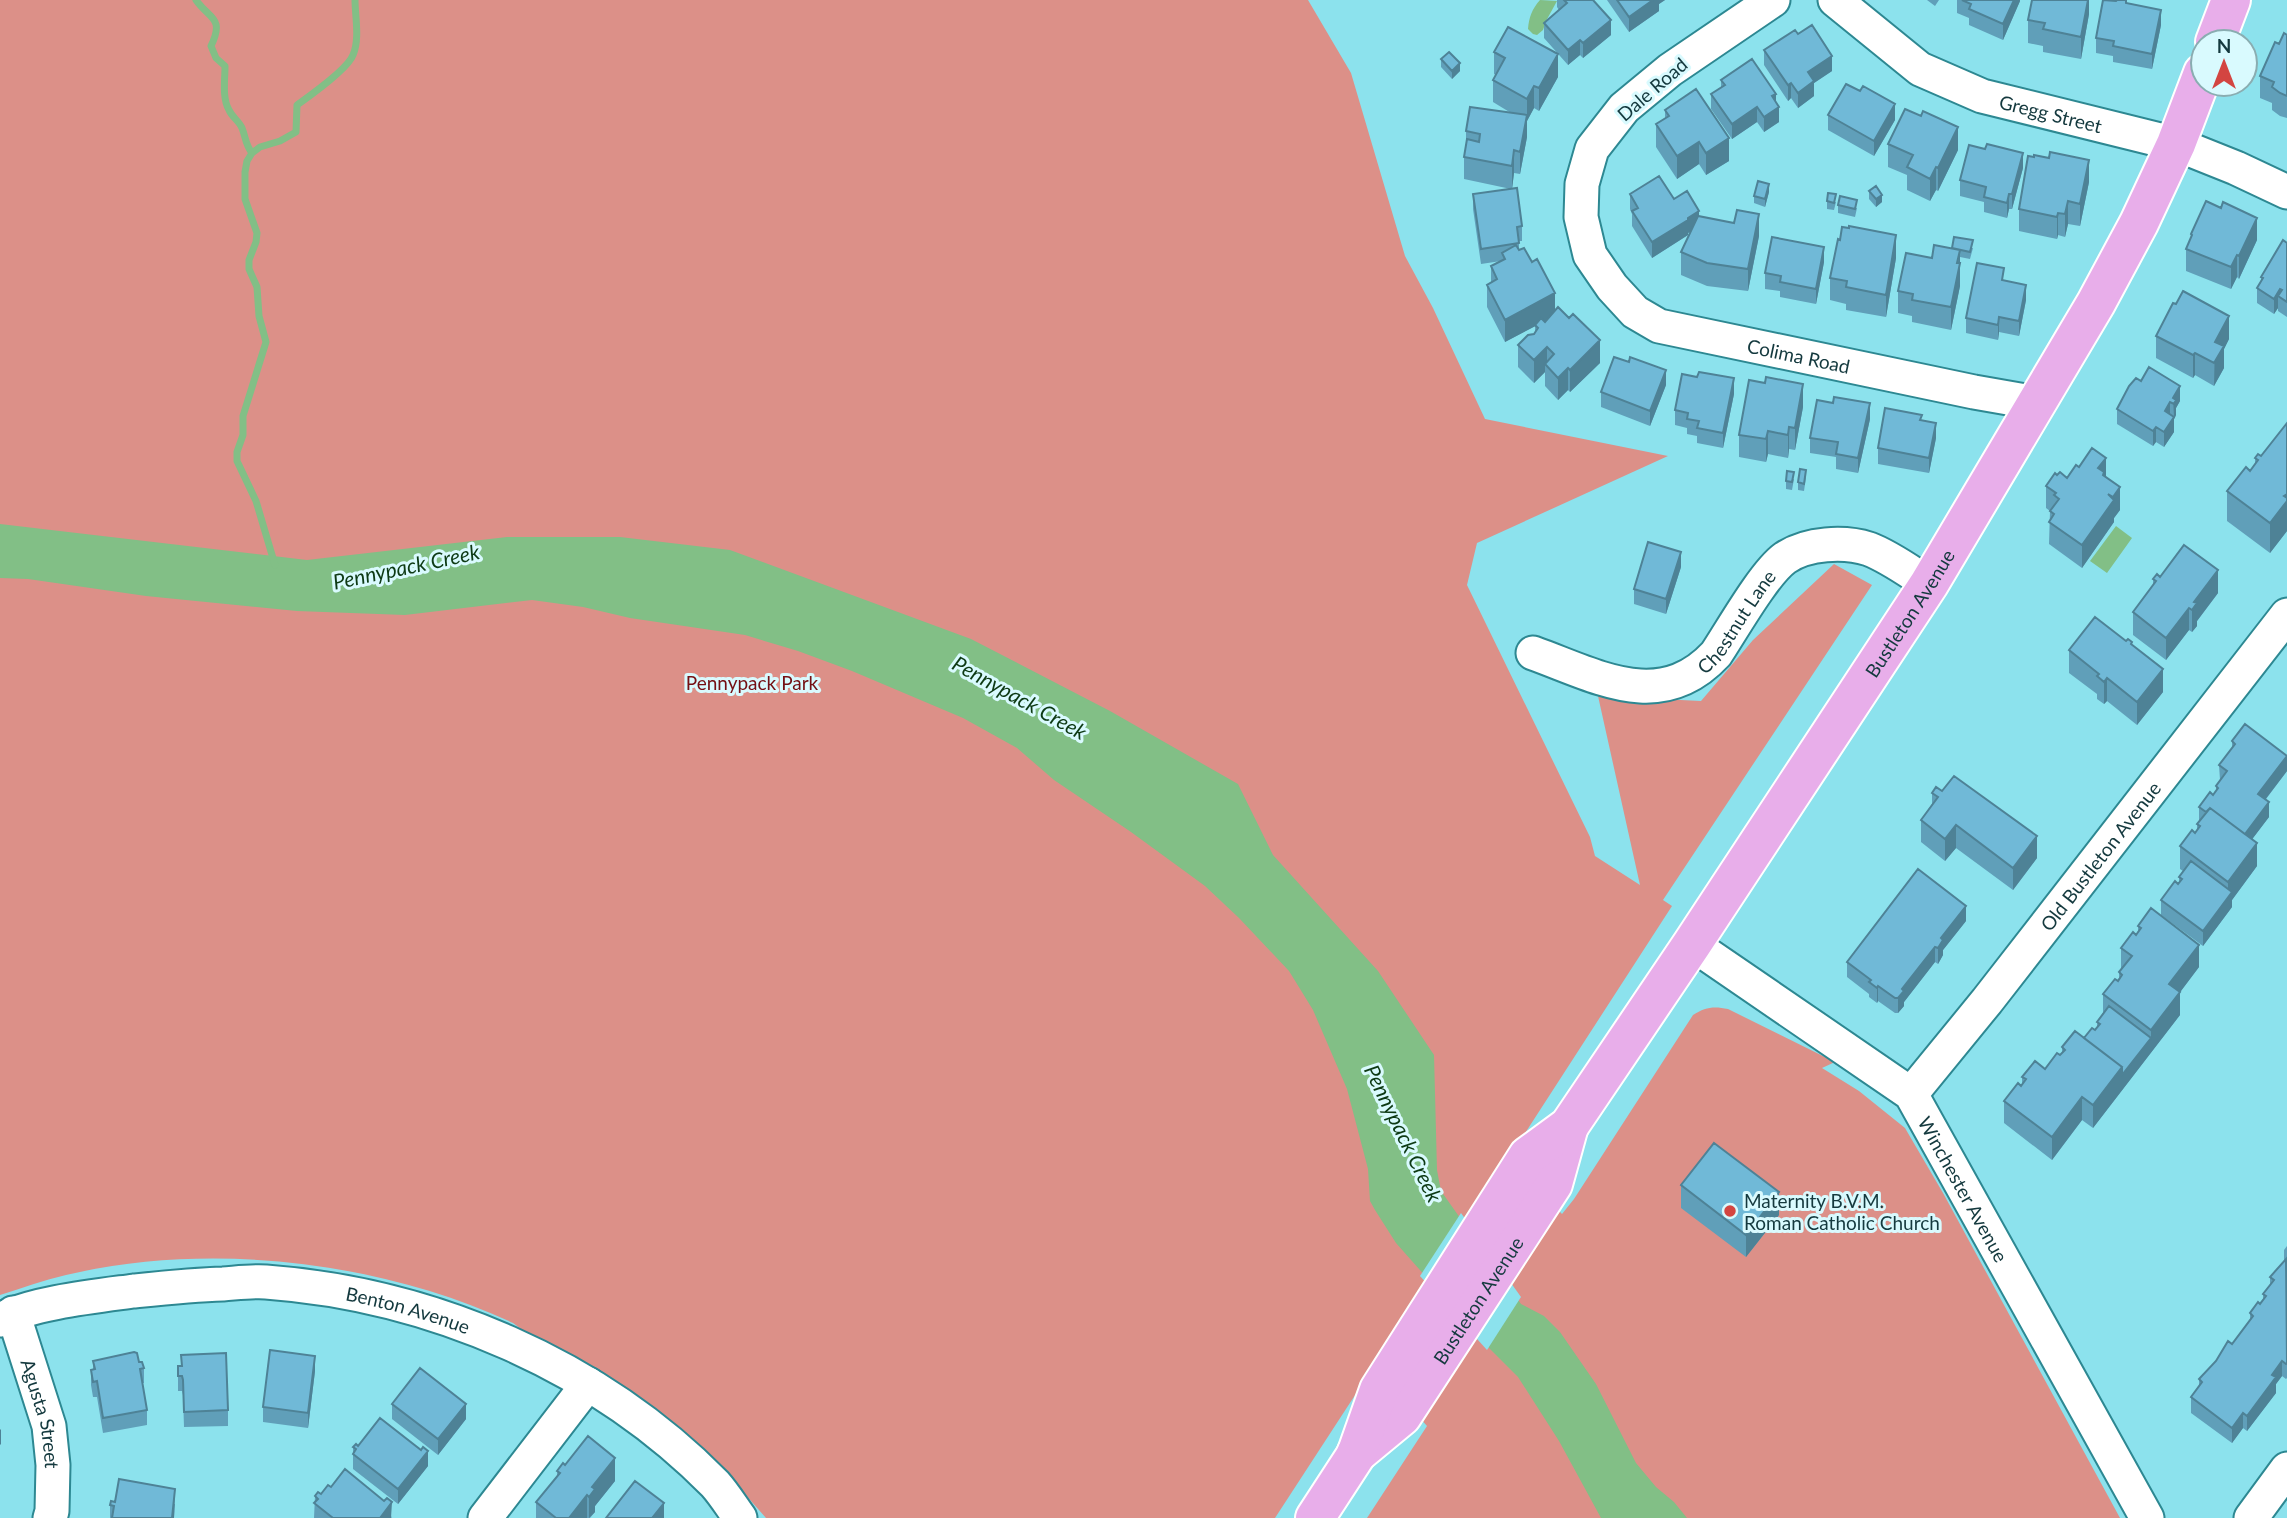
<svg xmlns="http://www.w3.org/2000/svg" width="2287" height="1518" font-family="Lato,sans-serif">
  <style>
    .green { fill: #dc9088 }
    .water { fill: #82bf86 }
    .pier { fill: #8ce2ed }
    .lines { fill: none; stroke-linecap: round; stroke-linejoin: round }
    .stream { stroke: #82bf86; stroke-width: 7 }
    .minor-casing { stroke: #2d8892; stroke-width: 37 }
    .major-casing { stroke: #fff; stroke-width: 42 }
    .minor { stroke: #fff; stroke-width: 33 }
    .major { stroke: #e8aeea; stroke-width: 38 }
    .wall { fill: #609fb9 }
    .shaded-wall { fill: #4e8296 }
    .building { fill: #70b9d7; stroke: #4e8296; stroke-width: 2 }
    .poi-dot { fill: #d34541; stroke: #d9fafe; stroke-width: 2.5 }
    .labels { text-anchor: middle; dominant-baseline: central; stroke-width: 6; stroke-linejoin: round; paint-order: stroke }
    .street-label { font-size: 19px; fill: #14393e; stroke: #d9fafe }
    .park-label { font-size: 19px; fill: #740f13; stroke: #d9fafe }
    .poi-label { font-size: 19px; fill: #14393e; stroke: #d9fafe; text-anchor: start }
    .water-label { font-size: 21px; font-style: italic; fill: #0d3a14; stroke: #d9fafe }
  </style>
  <rect width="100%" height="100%" fill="#8ce2ed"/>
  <!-- green -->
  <path class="green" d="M0,0H1308L1351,73L1405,256L1433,308L1485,419L1668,456L1477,543L1467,585L1590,837L1595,856L1640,885L1598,696L1701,701L1753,640L1834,564L1872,585L1663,900L1672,906L1509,1158L1562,1214L1574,1199L1693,1015C1705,1007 1714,1006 1728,1009L1835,1062L1822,1068L1859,1091L1905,1128L1943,1193L2120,1518H1367L1427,1426L1374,1366L1275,1518H766L744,1493L513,1323C380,1261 210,1241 66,1275C44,1280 22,1288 0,1295Z"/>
  <!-- water -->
  <path class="water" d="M1540,0L1557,1L1546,21L1543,30L1537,35L1533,34L1528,29C1529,17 1532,9 1540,0Z
    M0,524L307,560L507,537H620L730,550L971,639L1110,711L1238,784L1273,855L1378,971L1434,1055L1437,1170L1441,1191L1521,1304L1544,1316L1560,1332L1596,1384L1636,1463L1656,1487L1674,1502L1687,1518H1601L1559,1441L1518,1377L1489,1348L1396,1243L1375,1210L1370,1201L1368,1169L1347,1089L1313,1010L1289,971L1239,918L1205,886L1131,832L1054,780L1017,748L963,718L852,671L798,651L745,635L630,618L583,607L532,600L405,615L297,611L146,596L28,579L0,578Z
    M2116,526L2132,538L2107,573L2090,561Z"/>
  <!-- pier -->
  <path class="pier" d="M1461,1213L1521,1297L1487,1350L1420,1276Z"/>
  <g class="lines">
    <!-- stream -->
    <path class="stream" d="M196,0C209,19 225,17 211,46L216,58L225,66C225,80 222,98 229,110C232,117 239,121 242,128C246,138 245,144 252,153
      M275,565L256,501L237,461V452L243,435V416L266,342L259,316L257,287L249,269V260L256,242L257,233L245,199V172L247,161L252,153L260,147L280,141L296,132L297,105C311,95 348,69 353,55C360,39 355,16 355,0"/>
    <defs>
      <g id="minor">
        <path id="s1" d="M1773,0L1670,70L1624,108L1592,149L1582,184L1581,217L1590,255L1612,287L1635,312L1659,326L1974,392L2037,403"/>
        <path id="s2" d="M1835,0L1920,69L1982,96L2176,144L2236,168L2287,192"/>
        <path id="s3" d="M1533,653C1597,676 1660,714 1716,654C1732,630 1764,573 1785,558C1807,543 1844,541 1869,549C1890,557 1910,572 1929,584"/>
        <path id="s4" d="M1692,944L1911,1094L2147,1518"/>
        <path id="s5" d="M1911,1094L1987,1001L2287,615"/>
        <path id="s6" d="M13,1313L49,1426L53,1465L52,1511L50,1518"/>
        <path id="s7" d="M0,1320C31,1303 97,1296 134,1291C164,1288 193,1285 223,1284C237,1283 252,1281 266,1282C431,1294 598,1365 715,1484C724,1494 732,1507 740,1518"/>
        <path d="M485,1518L588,1384"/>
        <path d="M2251,1518L2287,1469"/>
      </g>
      <g id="major">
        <path d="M2215,42L2231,0"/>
        <path id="s8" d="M1356,1454L1402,1416L1553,1184L1569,1126"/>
        <path id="s9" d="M1315,1518L1356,1455L1379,1390L1528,1156L1569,1126L1692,944L1929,584L2096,303L2139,223L2176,144L2203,73"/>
      </g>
    </defs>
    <!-- minor casing -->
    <use href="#minor" class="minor-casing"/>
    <!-- major casing -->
    <use href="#major" class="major-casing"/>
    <!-- minor -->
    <use href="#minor" class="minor"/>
    <!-- major -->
    <use href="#major" class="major"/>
  </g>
  <!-- wall -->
  <path class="wall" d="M1557,0H1593L1611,35L1583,58L1580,55L1568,65L1544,38V23L1559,10L1557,7Z
    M1607,0H1665L1659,4V11L1629,32Z
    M1927,0H1939L1935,6Z
    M1957,0H2020V1L2003,40L1969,25V18L1957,13Z
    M2089,0V14L2081,59L2043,52V46L2028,43V20Z
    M2126,4L2161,25L2152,69L2113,62V56L2096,53V38Z
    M1798,34L1832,71L1814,83V96L1798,108L1791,98L1788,101L1764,65V50Z
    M2287,35V118L2280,116L2272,110V103L2260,98V76L2279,44Z
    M1494,52L1558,77L1539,111L1534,108L1527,121V137L1520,174L1514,173L1512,189L1522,226V241H1519V250L1555,311L1600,363L1570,392L1568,390L1558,400L1545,386V372L1534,383L1518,367V345L1534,334L1535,332V326L1505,342L1487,307V285L1491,283V266L1501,261L1481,264L1473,209V194L1511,189L1464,179V157L1466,146V131L1511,113L1493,102V80L1496,75L1494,74Z
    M1441,59L1460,71L1452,79L1441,67Z
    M1721,80L1776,102L1779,122L1764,132L1757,122L1732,139L1711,109V94L1721,87Z
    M1665,110L1729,161L1706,175L1699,164L1677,179L1656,147V124L1665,118Z
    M1828,115L1895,120L1874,156L1828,130Z
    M1888,144L1958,150L1938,191L1936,190L1930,201L1907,190V175L1888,167Z
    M2023,168L2012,209H2009L2007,218L1984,212V202L1960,196V180Z
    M2089,182L2080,226L2068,224L2065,237L2058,235L2057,239L2019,231V209Z
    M1869,191L1882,202L1876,207L1869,199Z
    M1769,192L1765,207L1754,203V196Z
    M1630,194L1674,199L1699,217L1759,236L1748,291L1707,286L1681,275V252L1691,231L1688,233V235L1652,258L1632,226V214L1630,209Z
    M1827,201L1836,202L1834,210L1827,209Z
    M1838,205L1857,208L1855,217L1838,213Z
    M2191,234L2257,240L2239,279L2237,277L2231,289L2186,271V249L2191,238Z
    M2287,243V317L2278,311V308L2274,314L2257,303V288L2261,282V277Z
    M1952,248H1973L1970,259L1960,257V286L1951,330L1912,322V316L1898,313V291L1932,258Z
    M1896,258L1886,317L1846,310V304L1830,300V278Z
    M1824,262L1816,304L1780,297V291L1765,289V273Z
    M2004,281L2026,300L2019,336L1999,332L1998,340L1966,333V318Z
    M2156,336L2229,339L2224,349V368L2214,386L2195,375L2193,378L2156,358Z
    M1666,385L1650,426L1601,407V392Z
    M1734,394L1723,448L1697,443V436L1687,434V428L1675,425V410Z
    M2180,401L2176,408V415L2174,419V432L2164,447L2156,442L2153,446L2117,424V409Z
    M1803,407L1795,450L1789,449L1788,458L1768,454L1766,462L1739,457V435Z
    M1870,419L1858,473L1836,469V457L1810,453V438Z
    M1922,420L1936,438L1929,473L1878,464V448Z
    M2287,423V531L2270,553L2227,521V491L2250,471L2255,464V458L2261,456Z
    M2057,475L2067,478L2106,477L2120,510L2114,518V522L2082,568L2049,544L2050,511L2046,508V486Z
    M1806,477L1804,491L1798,490V482Z
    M1794,479L1792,490L1786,489V481Z
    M1681,567L1666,614L1634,604V589Z
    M2160,577L2218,593L2197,621V626L2192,632L2189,630L2166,660L2133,635V612L2153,585V579Z
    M2132,645L2163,692L2137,725L2107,701L2104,704L2097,699V694L2069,673V650Z
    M2232,741L2287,756V771L2266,799L2269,817L2252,839L2257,866L2232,900V907L2203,946L2161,915V900L2179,882V877L2183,871L2180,869V846L2197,830V824L2199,821V807L2216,792V786L2220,780L2219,765L2232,749Z
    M1942,791L2037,858L2013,890L1956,848L1945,861L1921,842V820L1932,804V793Z
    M1966,921L1943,950V955L1938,964L1935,962L1904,1002V1006L1898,1013H1895L1878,1001L1877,1003L1869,997V994L1847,977V962Z
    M2138,926L2199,967L2180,992V1015L2093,1128L2082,1120L2052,1160L2004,1123V1101L2022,1084V1077L2045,1069L2062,1053V1047L2084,1038L2097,1028V1022L2103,1013V994L2119,978V972L2121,970V948L2136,935L2138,931Z
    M1681,1185L1779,1215L1746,1257L1681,1208Z
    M2287,1246V1378L2286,1379L2282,1376L2276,1384V1393L2247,1431L2243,1428L2232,1443L2191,1413V1397L2199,1388V1379L2232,1344L2250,1321V1313L2263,1299V1294L2270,1285V1277L2284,1261V1250Z
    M93,1361L139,1362L144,1368V1383H142L147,1410V1425L103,1433L97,1397H93L91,1385V1370L93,1369Z
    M178,1366L228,1410V1426L184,1427L183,1395L182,1391H178Z
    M315,1371L308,1428L263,1422V1407Z
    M392,1404L466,1419L438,1455L392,1419Z
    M358,1446L428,1466L398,1504L353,1469V1447Z
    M565,1465L615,1481L595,1506V1512L590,1518H536V1502L557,1476V1471Z
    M331,1487L392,1517L391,1518H314L315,1496L321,1494Z
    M175,1504L174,1518H110V1505Z"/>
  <!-- shaded-wall -->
  <path class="shaded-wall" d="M1653,0H1665L1659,4V11L1629,32V17Z
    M2014,0H2020V1L2003,40V24Z
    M2088,0H2089V14L2081,59V37Z
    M2161,10V25L2152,69V54Z
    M1611,20V35L1583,58V43Z
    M1580,40V55L1568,65V50Z
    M1558,54V77L1539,111V88Z
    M1832,56V71L1814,83V96L1798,108V93L1808,72Z
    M1460,63V71L1452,79V71Z
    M1791,83V98L1788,101V85Z
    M1534,86V108L1527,121V99Z
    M1776,94V109L1779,107V122L1764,132V117L1772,96Z
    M1895,104V120L1874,156V141Z
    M1757,107V122L1732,139V124Z
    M1527,115V137L1520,174V152Z
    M1958,127V150L1938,191V168Z
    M1729,138V161L1706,175V153Z
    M1699,142V164L1677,179V156Z
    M1514,150V173L1512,189V166Z
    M2023,153V168L2012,209V194Z
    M2089,160V182L2080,226V204Z
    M1936,167V190L1930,201V179Z
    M1769,184V192L1765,207V199Z
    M2009,194V209L2007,218V203Z
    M1882,195V202L1876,207V199Z
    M2068,201V224L2065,237V214Z
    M1699,211V226L1688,233V235L1652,258V242Z
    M2058,213V235L2057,239V217Z
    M1759,214V236L1748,291V269Z
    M2257,218V240L2239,279V256Z
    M1896,235V258L1886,317V295Z
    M1824,247V262L1816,304V289Z
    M1960,250V286L1951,330V307Z
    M2237,255V277L2231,289V267Z
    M2026,285V300L2019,336V321Z
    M2280,289V297L2278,296V308L2274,314V299Z
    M1555,293V316L1505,342V320Z
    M2229,316V339L2224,349V368L2214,386L2215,342Z
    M1999,317V332L1998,340V325Z
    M1600,340V363L1570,392V370Z
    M1547,347V366L1545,364V372L1534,383V360Z
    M2195,353V375L2193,378V355Z
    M1568,368V390L1558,400V378Z
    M1666,370V385L1650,426V411Z
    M1734,378V394L1723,448V433Z
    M1803,384V407L1795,450V428Z
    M2180,386V401L2176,408V415L2174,419V432L2164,447V432L2174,417L2173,398Z
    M2170,402V417L2165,411Z
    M1870,403V419L1858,473V458Z
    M1936,423V438L1929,473V458Z
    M1789,427V449L1788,458V435Z
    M2156,427V442L2153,446V431Z
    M1768,431V454L1766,462V439Z
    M2106,458V481L2098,468Z
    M2120,487V510L2114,518V522L2082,568V545L2113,501V497Z
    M2287,494V531L2270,553V523L2284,496Z
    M1681,552V567L1666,614V599Z
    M2218,570V593L2197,621V626L2192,632V610L2194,602Z
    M2189,608V630L2166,660V638Z
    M2163,669V692L2137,725V702Z
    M2107,678V701L2104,704V682Z
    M2287,756V771L2258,809V794Z
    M2269,802V817L2241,854V838Z
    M1956,825V848L1945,861V839Z
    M2037,836V858L2013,890V868Z
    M2257,843V866L2232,900V907L2203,946V931L2228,897V882Z
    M1966,906V921L1943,950V955L1938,964V948L1941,938Z
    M2199,945V967L2169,1007V984Z
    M1935,947V962L1904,1002V1006L1898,1013V998L1902,989Z
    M1878,986V1001L1877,1003V988Z
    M2180,992V1015L2093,1128V1105L2122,1067L2151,1038V1030Z
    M2082,1097V1120L2052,1160V1137Z
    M1779,1192V1215L1746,1257V1235Z
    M315,1356V1371L308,1428V1413Z
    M2282,1361V1376L2276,1384V1393L2247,1431V1416L2272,1375Z
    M466,1404V1419L438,1455V1439Z
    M2243,1413V1428L2232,1443V1428Z
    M1,1429V1444L0,1445V1430Z
    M428,1451V1466L398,1504V1489Z
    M615,1458V1481L595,1506V1512L589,1518V1497L592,1487Z
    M175,1489L174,1518H172Z
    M587,1495V1518H569Z
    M392,1502L391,1518H380Z
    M664,1503V1518H652Z"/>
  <!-- building -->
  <path class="building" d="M1564,0H1593L1611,20L1583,43L1580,40L1568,50L1544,23L1567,3Z
    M1617,0H1653L1629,17Z
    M1962,0H2014L2003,24L1969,9L1971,4Z
    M2032,0H2088L2081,37L2043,29L2045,23L2028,20Z
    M2103,0L2116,1L2117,0H2126V3L2161,10L2152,54L2113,46L2114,41L2096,38Z
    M1812,25L1832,56L1808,72L1814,81L1798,93L1791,83L1788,85L1764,50L1795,30L1798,34Z
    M1508,27L1558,54L1539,88L1534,86L1527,99L1493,80L1505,58L1494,52Z
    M2284,33L2287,35V96L2280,93L2272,87L2274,82L2260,76L2275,42L2279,44Z
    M1449,52L1460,63L1452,71L1441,59Z
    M1752,59L1776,94L1772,96L1779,107L1764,117L1757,107L1732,124L1711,94L1725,85L1721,80Z
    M1846,84L1860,91L1863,86L1895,104L1874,141L1828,115Z
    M1696,89L1729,138L1706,153L1699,142L1677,156L1656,124L1669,116L1665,110Z
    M1470,107L1527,115L1520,152L1514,150L1512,166L1464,157L1467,139L1479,142L1480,134L1466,131Z
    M1905,109L1921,116L1923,111L1958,127L1938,168L1936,167L1930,179L1907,167L1913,155L1888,144Z
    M1987,144L2023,153L2012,194H2009L2007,203L1984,197L1986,187L1960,180L1969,145L1985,149Z
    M2050,152L2089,160L2080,204L2068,201L2065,214L2058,213L2057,217L2019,209L2028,156L2034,157V155L2049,158Z
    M1659,176L1674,199L1687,191L1699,211L1688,218V220L1652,242L1632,211L1638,208L1630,194Z
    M1758,181L1769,184L1765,199L1754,196Z
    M1876,186L1882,195L1876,199L1869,191Z
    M1517,188L1522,226L1517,227L1519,243L1481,249L1473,194Z
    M1828,193L1836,194L1834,203L1827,201Z
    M1840,196L1857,200L1855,209L1838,205Z
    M2206,201L2221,208L2223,202L2257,218L2239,256L2237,255L2231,267L2186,249L2192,235L2191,234Z
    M1737,210L1759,214L1748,269L1707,263L1681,252L1698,216L1734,223Z
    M1849,226L1896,235L1886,295L1846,287L1847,281L1830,278L1838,239L1840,240L1842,227L1849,228Z
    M1772,237L1824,247L1816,289L1780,282L1781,276L1765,273Z
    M1954,237L1973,240L1970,252L1952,248Z
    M2283,240L2287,243V302L2278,296L2282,290L2280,289L2274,299L2257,288L2263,278L2261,277Z
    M1516,245L1519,250L1524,248L1532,262L1537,259L1555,293L1505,320L1487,285L1497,279L1491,266L1505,259L1502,253Z
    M1934,245L1960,250L1957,263H1960L1951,307L1912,300L1913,294L1898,291L1906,253L1932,258Z
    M1977,263L2004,268L2002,280L2026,285L2019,321L1999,317L1998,325L1966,318Z
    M2183,291L2229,316L2215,342L2224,346L2214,363L2195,353L2193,355L2156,336L2173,303L2176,304Z
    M1558,307L1569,318L1573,314L1600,340L1570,370L1568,368L1558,378L1545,364L1554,354L1547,347L1534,360L1518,345L1528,335L1534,334L1538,328L1535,325L1541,318L1545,322Z
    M1614,357L1629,362L1630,357L1666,370L1650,411L1601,392Z
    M2149,367L2180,386L2173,398L2176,400L2174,404L2170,402L2165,411L2174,417L2164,432L2156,427L2153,431L2117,409L2129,386L2136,378L2141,381Z
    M1699,372L1734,378L1723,433L1697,428L1699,421L1687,419L1688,413L1675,410L1682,374L1697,377Z
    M1766,377L1803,384L1795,428L1789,427L1788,435L1768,431L1766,439L1739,435L1749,380L1765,383Z
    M1834,397L1870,403L1858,458L1836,454L1838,442L1810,438L1817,400L1833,403Z
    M1885,408L1922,415L1920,420L1936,423L1929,458L1878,448Z
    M2287,423V494L2284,496L2287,498V501L2270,523L2227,491L2246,467L2250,471L2258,460L2255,458L2258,454L2261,456Z
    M2092,448L2106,458L2098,468L2104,472L2103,475L2120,487L2113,497L2108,494L2114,500L2082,545L2049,522L2054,514L2050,511L2059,499L2054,495L2056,493L2046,486L2055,473L2057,475L2060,472L2067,478L2076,465L2079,467Z
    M1800,469L1806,470L1804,484L1798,482Z
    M1787,471L1794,472L1792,482L1786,481Z
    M1648,542L1681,552L1666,599L1634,589Z
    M2184,545L2218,570L2194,602L2197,603L2192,610L2189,608L2166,638L2133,612L2156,581L2153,579L2157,574L2160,577Z
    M2095,617L2126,641L2128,639L2132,642L2131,644L2163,669L2137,702L2107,678L2104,682L2097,676L2099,674L2069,650Z
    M2245,724L2287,756L2258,794L2269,802L2245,834L2210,808L2206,812L2199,807L2210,792L2213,795L2218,788L2216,786L2227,771L2219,765L2235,744L2232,741Z
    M1954,776L2037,836L2013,868L1956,825L1945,839L1921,820L1938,797L1932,793L1936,787L1942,791Z
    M2210,808L2257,843L2228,882L2180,846L2192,830L2195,833L2200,826L2197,824Z
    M2191,861L2232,892L2203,931L2161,900L2175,881L2178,884L2182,879L2179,877Z
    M1918,869L1966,906L1941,938L1943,940L1938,948L1935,947L1902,989L1904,991L1898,998H1895L1878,986L1877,988L1869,982L1871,980L1847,962Z
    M2151,908L2199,945L2169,984L2180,992L2151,1030L2103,994L2115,979L2118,981L2122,975L2119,972L2132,956L2121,948L2133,932L2136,935L2141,928L2138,926Z
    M2109,1006L2151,1038L2122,1075V1067L2084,1038L2092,1028L2095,1030L2100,1024L2097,1022Z
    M2075,1031L2122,1067L2093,1105L2082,1097L2052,1137L2004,1101L2018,1083L2021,1086L2026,1079L2022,1077L2035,1061L2045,1069L2057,1053L2060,1055L2065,1050L2062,1047Z
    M1714,1143L1779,1192L1746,1235L1681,1185Z
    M2286,1259L2287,1363L2286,1364L2282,1361L2272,1375L2276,1377L2247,1416L2243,1413L2232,1428L2191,1397L2202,1382L2199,1379L2216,1361L2228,1341L2232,1344L2253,1316L2250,1313L2258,1302L2260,1304L2266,1296L2263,1294L2274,1280L2270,1277Z
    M270,1350L315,1356L308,1413L263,1407Z
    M134,1352L137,1353L139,1362H142L144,1368L140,1369L147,1410L103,1418L97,1381L93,1382L91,1370L95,1369L93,1361Z
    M226,1353L228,1410L184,1412L183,1380L182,1376H178V1366H182L181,1355Z
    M420,1368L466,1404L438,1439L392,1404Z
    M380,1418L421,1450L423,1447L428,1451L398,1489L353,1454L356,1449L353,1447L356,1444L358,1446Z
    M588,1436L615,1458L592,1487L595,1489L589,1497L587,1495L569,1518H556L536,1502L560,1473L557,1471L563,1463L565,1465Z
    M345,1469L384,1501L387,1498L392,1502L380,1518H333L314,1503L318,1499L315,1496L318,1492L321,1494L328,1485L331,1487Z
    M119,1479L175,1489L172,1518H112L114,1506L110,1505L111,1501L115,1502Z
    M635,1481L664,1503L652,1518H606Z"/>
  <!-- markers -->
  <circle class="poi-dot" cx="1730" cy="1211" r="7"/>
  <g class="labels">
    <!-- street labels -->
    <g class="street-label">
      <text transform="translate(1652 89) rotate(-41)">Dale Road</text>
      <text stroke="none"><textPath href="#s2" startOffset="248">Gregg Street</textPath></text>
      <text stroke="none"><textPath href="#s1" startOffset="588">Colima Road</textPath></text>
      <text stroke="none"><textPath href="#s9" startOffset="1088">Bustleton Avenue</textPath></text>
      <text stroke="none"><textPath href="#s3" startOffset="236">Chestnut Lane</textPath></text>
      <text stroke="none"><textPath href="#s5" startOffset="304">Old Bustleton Avenue</textPath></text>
      <text stroke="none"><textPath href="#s4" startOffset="374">Winchester Avenue</textPath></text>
      <text stroke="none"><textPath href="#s8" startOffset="198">Bustleton Avenue</textPath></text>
      <text stroke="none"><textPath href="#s7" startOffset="415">Benton Avenue</textPath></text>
      <text stroke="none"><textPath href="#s6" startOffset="105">Agusta Street</textPath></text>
    </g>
    <!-- park labels -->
    <g class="park-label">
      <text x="752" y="682">Pennypack Park</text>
    </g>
    <!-- poi labels -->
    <g class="poi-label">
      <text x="1744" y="1200">Maternity B.V.M.<tspan x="1744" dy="22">Roman Catholic Church</tspan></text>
    </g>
    <!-- water labels -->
    <g class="water-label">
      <text transform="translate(406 566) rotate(-12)">Pennypack Creek</text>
      <text transform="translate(1020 697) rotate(29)">Pennypack Creek</text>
      <text transform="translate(1404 1133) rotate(64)">Pennypack Creek</text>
    </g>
  </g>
  <!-- north arrow -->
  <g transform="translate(2224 63)"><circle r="33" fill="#d9fafe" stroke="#8aadb1" stroke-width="2"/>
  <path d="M0-5L12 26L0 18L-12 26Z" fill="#d34541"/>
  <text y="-10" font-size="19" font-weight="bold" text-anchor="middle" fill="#14393e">N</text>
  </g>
</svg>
